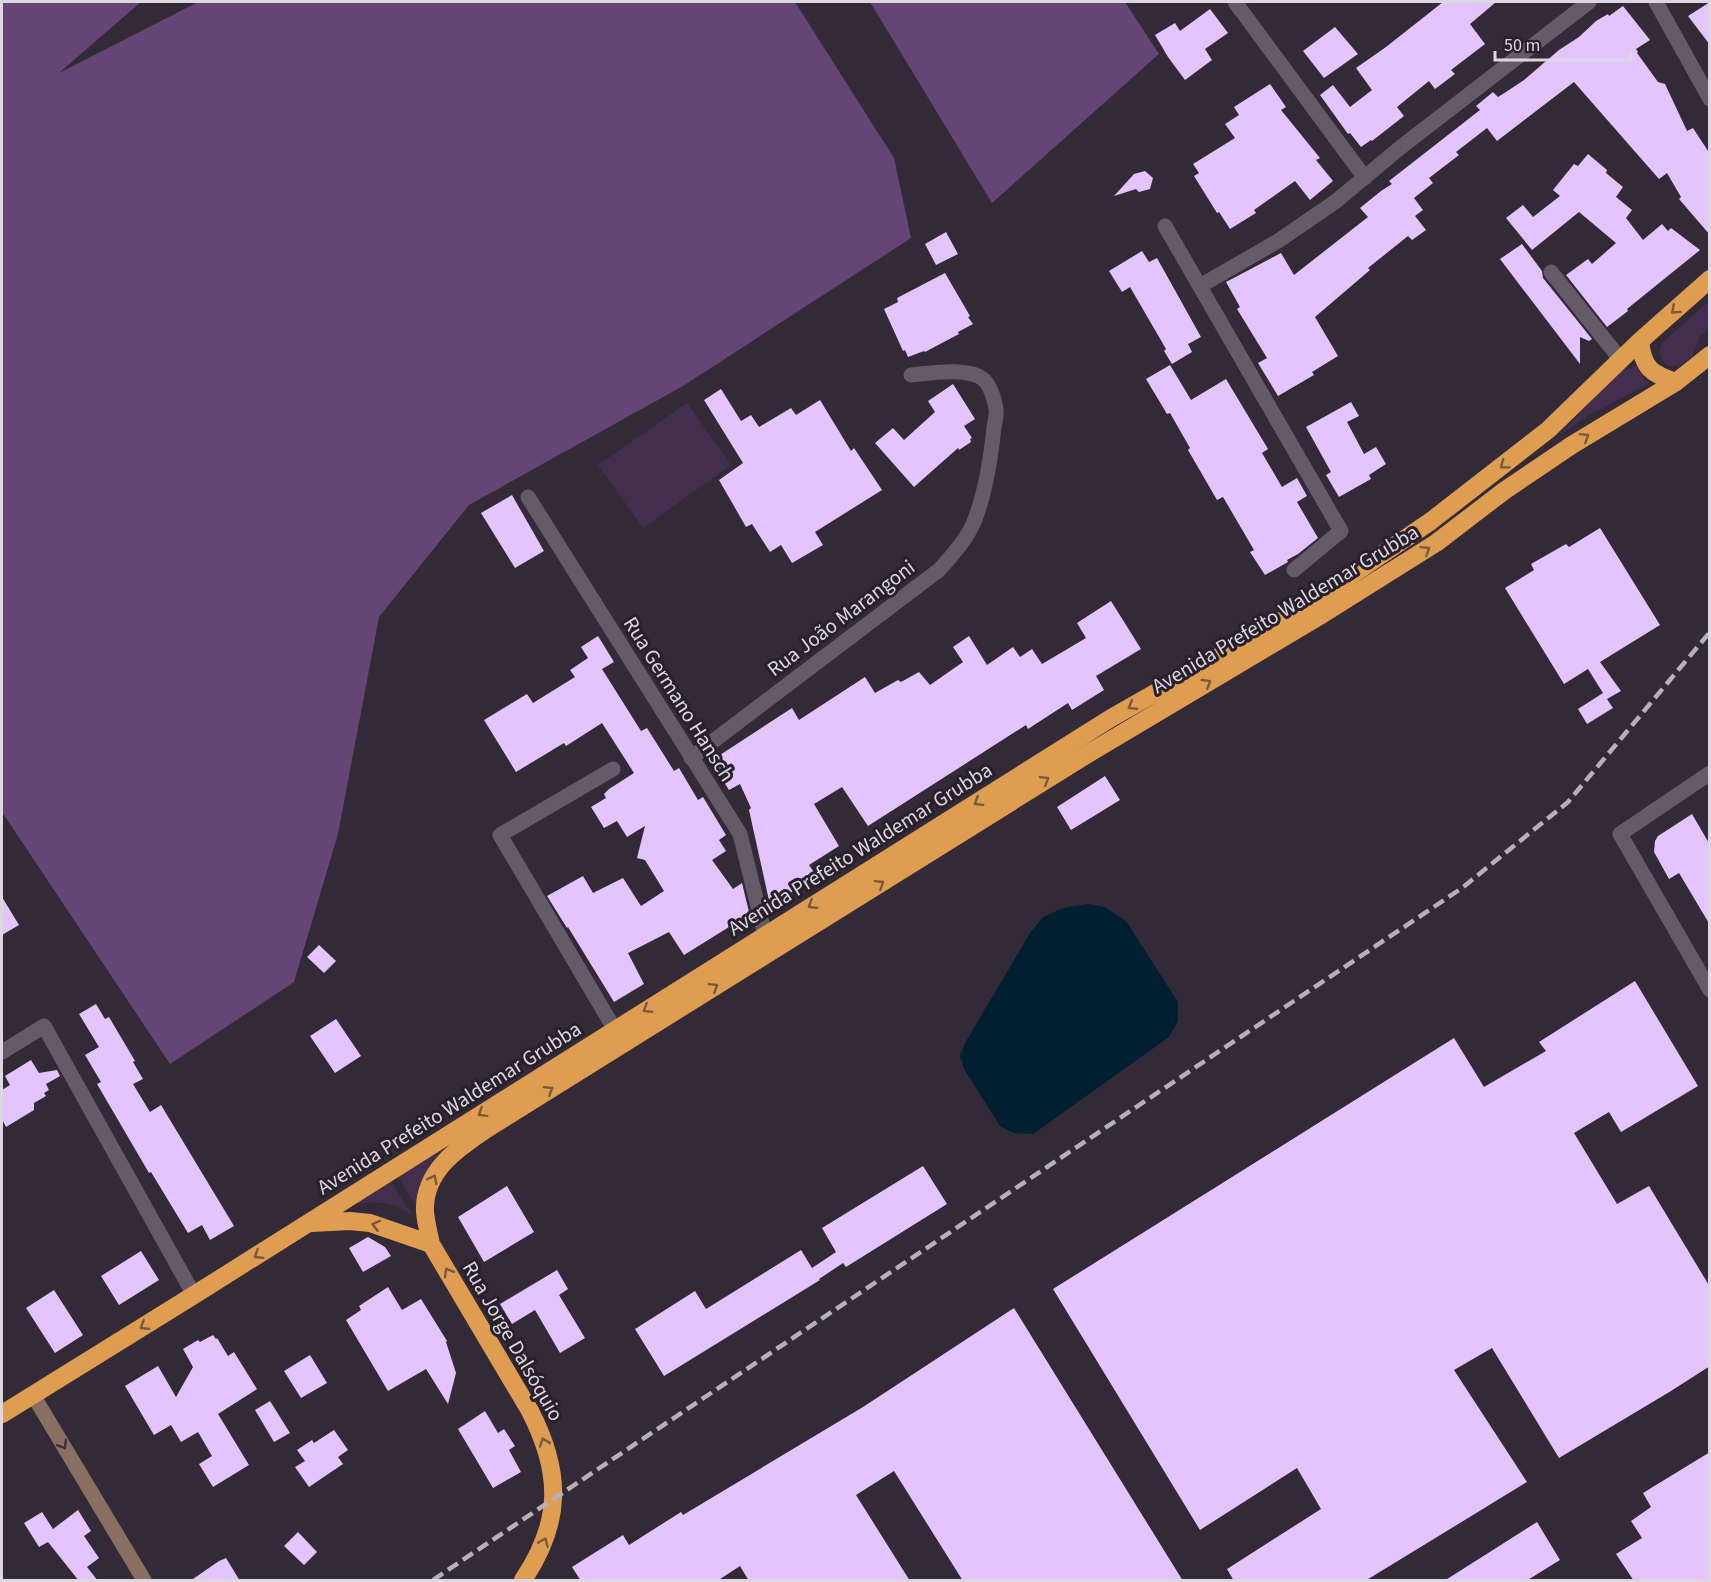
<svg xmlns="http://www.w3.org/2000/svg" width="1711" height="1582" font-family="'Source Sans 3',sans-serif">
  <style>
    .green { fill: #432e4f }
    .forest { fill: #644575 }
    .water { fill: #002032 }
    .building { fill: #e4c4fd }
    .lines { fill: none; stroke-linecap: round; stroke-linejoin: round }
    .street { stroke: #645b69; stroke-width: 15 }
    .secondary { stroke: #896f62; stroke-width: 15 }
    .highway { stroke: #df9d52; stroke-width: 18 }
    .rail { stroke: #b5b0b9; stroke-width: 4.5; stroke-dasharray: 12 6; stroke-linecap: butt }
    .oneway { stroke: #7a593d }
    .oneway2 { stroke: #3b3137 }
    .labels { text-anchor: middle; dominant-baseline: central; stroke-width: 6; stroke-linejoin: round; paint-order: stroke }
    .street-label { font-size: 21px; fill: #ddd8e0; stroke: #28212c }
  </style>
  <rect width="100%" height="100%" fill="#322a36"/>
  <!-- green -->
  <path class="green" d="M1709,301V328L1699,337L1693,355L1690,358L1679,366H1669C1660,360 1657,353 1662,343Z
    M1636,366L1643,378L1649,384L1589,415L1558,436L1620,371Z
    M687,403L731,465L643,528L598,465Z
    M447,1147L433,1162L420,1212L398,1177Z
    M391,1182L413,1216C396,1202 377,1201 356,1204Z"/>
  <!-- forest -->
  <path class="forest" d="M2,2H141L59,73L198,2H795L894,158L911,238L683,386L469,505L379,617L338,834L294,982L170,1064L2,812Z
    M870,2H1125L1159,54L992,203Z"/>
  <!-- water -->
  <path class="water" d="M1088,904L1105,907L1126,921L1178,1002V1021L1169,1037L1033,1134L1014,1133L1000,1126L964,1069L960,1056L965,1043L1030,933L1043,917L1063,908Z"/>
  <!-- building -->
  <path class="building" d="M1443,2H1496L1470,24L1485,44L1451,70L1455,74L1435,89L1429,81L1397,107L1404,116L1372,141L1371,140L1361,147L1350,133L1348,134L1320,95L1333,85L1350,107L1372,90L1356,68L1386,47Z
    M1710,2V45L1688,16Z
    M1623,6L1650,40L1636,49L1638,52L1637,53L1658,82L1665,84L1687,131L1693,128L1710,154V235L1679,199L1681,197L1667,173L1659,179L1574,82L1497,141L1487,128L1456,152L1459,155L1429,178L1433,183L1414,198L1423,210L1415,216L1426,230L1412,240L1408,236L1368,268L1370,270L1315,317L1338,356L1312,372L1314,375L1278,396L1258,363L1267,358L1237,309L1240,307L1226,282L1281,253L1294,275L1368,217L1360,208L1381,191L1392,184L1389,181L1480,110L1476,106L1493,92L1498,97L1506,92L1524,80L1559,50L1579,37L1596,21L1608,14L1609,16Z
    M1210,9L1228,33L1205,49L1212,60L1185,80L1168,57L1155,35L1175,23L1180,31Z
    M1335,27L1358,54L1324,78L1303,51Z
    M1270,84L1286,107L1281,110L1320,158L1316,160L1333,181L1310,200L1295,181L1254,210L1256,213L1230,229L1219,212L1217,213L1194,176L1199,173L1193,164L1235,138L1225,124L1239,115L1234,107Z
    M1588,154L1607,170L1606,173L1623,187L1616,197L1632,210L1626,218L1643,240L1662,224L1668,231L1671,228L1700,250L1627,309L1628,311L1607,327L1566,275L1588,259L1592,264L1616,243L1579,212L1532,250L1506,218L1523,205L1533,217L1560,196L1553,190L1574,164L1578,166Z
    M1145,171L1153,178L1150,189L1139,192L1136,189L1114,196L1134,174Z
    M946,232L958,254L936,265L925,244Z
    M1522,244L1542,271L1543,278L1592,339L1589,341L1580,337V364L1500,259Z
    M1142,251L1149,262L1157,258L1201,337L1188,344L1192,352L1172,364L1164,351L1166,349L1130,287L1122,292L1109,271Z
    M945,273L970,316L968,317L973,324L958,332L959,334L925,352L924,351L908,357L905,350L903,351L884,309L898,302L897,298Z
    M1170,365L1191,400L1226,379L1268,449L1262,453L1282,487L1297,478L1307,496L1297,502L1318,538L1298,554L1287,560L1288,562L1265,575L1250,552L1254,550L1223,497L1217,500L1188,450L1190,448L1170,413L1167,414L1146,379Z
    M953,384L975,419L964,426L972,438L970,439L971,442L959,450L958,448L914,487L875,443L893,428L904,440L935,412L928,401Z
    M721,389L741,421L751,415L759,427L791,408L796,415L820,400L851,451L854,448L882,490L815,532L823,545L792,563L781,545L770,552L752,524L746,527L719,480L743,463L704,400Z
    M1351,402L1359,416L1347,422L1364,454L1376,447L1386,464L1369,475L1371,479L1339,497L1326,475L1331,472L1306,427Z
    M512,495L544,551L515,568L481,513Z
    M1600,528L1660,625L1600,662L1621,691L1607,699L1613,708L1587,724L1578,709L1603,693L1588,669L1564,684L1505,588L1534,570L1531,564L1566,544L1569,547Z
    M1111,601L1141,649L1096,676L1104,690L1072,710L1068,703L1028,729L1026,725L868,826L842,787L814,804L839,846L809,865L817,877L770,905L749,810L751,808L740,784L729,790L715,768V762L720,755L792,708L799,720L865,677L875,693L898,680L901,682L919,672L930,685L963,662L953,647L969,636L987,665L1013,647L1020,657L1032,649L1042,664L1086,638L1077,623Z
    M598,636L614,662L602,669L641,731L647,728L674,771L679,768L698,800L703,797L726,835L719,840L726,851L712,860L733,889L742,883L750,916L730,929L729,927L684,955L669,932L628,953L644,984L614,1002L568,927L567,928L547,896L583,876L593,893L623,878L641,906L664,891L645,860L637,858L645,826L627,837L617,821L604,828L591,807L606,798L604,794L609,789L634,773L602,723L566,746L564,743L516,772L484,720L527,694L533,703L575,677L570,670L588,658L581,647Z
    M1105,776L1120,800L1071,830L1057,807Z
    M1692,814L1710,845V925L1679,873L1669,879L1654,852L1655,841L1658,836Z
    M2,897L19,925L2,935Z
    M319,945L336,961L324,973L307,957Z
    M1635,981L1698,1086L1621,1132L1609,1112L1574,1133L1617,1204L1649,1186L1710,1287V1366L1671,1391L1559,1458L1492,1348L1454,1370L1527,1482L1365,1581H1234L1227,1569L1321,1509L1297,1468L1200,1530L1053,1289L1454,1038L1484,1087L1546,1051L1539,1042Z
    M96,1004L105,1019L109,1017L135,1061L133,1062L143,1079L133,1084L150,1112L161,1105L234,1226L210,1240L202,1225L188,1233L151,1172L149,1173L97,1084L101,1082L85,1055L99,1047L79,1014Z
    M336,1019L361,1056L335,1073L310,1036Z
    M31,1060L39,1073L57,1070L60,1076L46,1084L49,1090L44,1093L46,1096L34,1103V1110L6,1127L2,1119V1090L10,1085L5,1076Z
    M923,1166L947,1204L846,1267L843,1263L819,1279L820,1280L664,1376L635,1329L695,1291L706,1309L801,1250L812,1268L836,1252L822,1228Z
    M507,1186L534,1232L484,1262L458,1217Z
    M368,1237L385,1247L391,1256L363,1272L349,1248Z
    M141,1251L159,1280L119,1305L101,1276Z
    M557,1270L568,1289L559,1295L585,1338L560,1353L535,1310L512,1324L500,1304Z
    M388,1287L402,1310L421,1299L447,1341L446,1342L456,1373L448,1404L426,1369L388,1391L346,1320L361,1310L359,1306Z
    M54,1290L83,1335L55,1353L26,1308Z
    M1014,1308L1183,1581H963L894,1471L856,1495L910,1581H749L740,1566L717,1581H581L572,1567L623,1535L629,1545L681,1512L683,1515L863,1407Z
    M213,1335L216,1339L217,1338L228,1356L234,1352L257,1389L218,1414L249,1465L213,1487L199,1464L212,1456L198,1432L181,1442L171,1425L154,1435L125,1386L158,1366L176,1397L193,1367L183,1349L198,1340L200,1342Z
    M310,1355L327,1383L301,1398L284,1371Z
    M270,1401L290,1433L274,1442L255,1410Z
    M485,1411L498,1433L504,1429L515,1446L509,1450L521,1472L493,1488L458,1429Z
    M334,1430L348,1450L338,1457L343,1464L309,1487L295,1467L305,1461L297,1450L312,1440L314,1443Z
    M1710,1452V1581H1634L1616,1554L1642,1538L1631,1521L1651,1507L1643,1493Z
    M78,1510L91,1531L84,1536L99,1558L87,1567L98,1581H79L48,1542L39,1547L24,1523L42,1512L53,1529Z
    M1537,1522L1560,1560L1526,1581H1444Z
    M298,1532L317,1552L304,1565L284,1546Z
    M226,1558L240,1581H190L219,1561Z"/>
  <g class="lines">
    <!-- street -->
    <path class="street" d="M1235,2L1365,178
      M1656,2L1710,99
      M1165,226L1341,531L1294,570
      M1551,272L1621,360
      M1200,286L1278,241L1335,202L1401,147L1589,2
      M528,497L740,834L765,935
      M691,758L939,570C952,556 967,539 974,522C985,494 991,457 994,427C995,421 997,414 996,409C995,400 990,385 983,379C968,367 930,373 911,375
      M613,769L500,835L615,1030
      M1710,773L1620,834L1710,990
      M2,1052L44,1026L194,1295"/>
    <!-- secondary -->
    <path class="secondary" d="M33,1395L144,1580"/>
    <!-- highway -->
    <path class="highway" d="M1640,341C1643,368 1651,374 1676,382
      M311,1223L350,1221L370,1223L431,1244
      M2,1414L194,1295L1111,718L1278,623L1362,568L1431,521L1548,430L1640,341L1710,279
      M523,1580C562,1522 562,1473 530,1411L431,1244C429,1234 426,1223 425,1212C423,1171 458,1148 488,1128L1091,752L1323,614L1436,543L1504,491L1572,445L1676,382L1710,355"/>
    <!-- rail -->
    <path class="rail" d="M433,1580L1462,888L1568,802L1710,632"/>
  </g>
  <!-- one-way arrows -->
  <defs><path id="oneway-chevron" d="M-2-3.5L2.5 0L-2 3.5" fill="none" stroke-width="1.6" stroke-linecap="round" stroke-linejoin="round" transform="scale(1.5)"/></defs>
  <g class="oneway">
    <use href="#oneway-chevron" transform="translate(1675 310) rotate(138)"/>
    <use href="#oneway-chevron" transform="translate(1585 437) rotate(-32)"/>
    <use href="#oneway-chevron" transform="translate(1504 465) rotate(143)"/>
    <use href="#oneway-chevron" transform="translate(1426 550) rotate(-32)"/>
    <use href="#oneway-chevron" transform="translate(1207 683) rotate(-31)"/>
    <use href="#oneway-chevron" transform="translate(1132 706) rotate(150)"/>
    <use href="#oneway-chevron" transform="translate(1045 780) rotate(-32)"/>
    <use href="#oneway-chevron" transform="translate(978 802) rotate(148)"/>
    <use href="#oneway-chevron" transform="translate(880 884) rotate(-32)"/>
    <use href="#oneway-chevron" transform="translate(812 905) rotate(148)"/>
    <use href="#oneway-chevron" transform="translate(714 987) rotate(-32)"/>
    <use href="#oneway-chevron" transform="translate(647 1009) rotate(148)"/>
    <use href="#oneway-chevron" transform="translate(549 1090) rotate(-32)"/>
    <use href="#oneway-chevron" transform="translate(482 1113) rotate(148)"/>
    <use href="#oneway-chevron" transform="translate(433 1179) rotate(-63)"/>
    <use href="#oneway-chevron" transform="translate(376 1225) rotate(-165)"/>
    <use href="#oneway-chevron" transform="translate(258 1255) rotate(148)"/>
    <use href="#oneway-chevron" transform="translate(448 1272) rotate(-121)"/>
    <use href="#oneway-chevron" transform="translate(144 1326) rotate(148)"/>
    <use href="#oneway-chevron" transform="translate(544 1442) rotate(-109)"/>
    <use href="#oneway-chevron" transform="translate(544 1542) rotate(-67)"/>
  </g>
  <use class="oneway2" href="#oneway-chevron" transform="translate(63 1445) rotate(59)"/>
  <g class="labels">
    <!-- street labels -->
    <g class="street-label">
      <text transform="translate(1285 609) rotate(-31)">Avenida Prefeito Waldemar Grubba</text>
      <text transform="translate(841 618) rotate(-37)">Rua João Marangoni</text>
      <text transform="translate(679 699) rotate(58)">Rua Germano Hansch</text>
      <text transform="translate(860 849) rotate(-32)">Avenida Prefeito Waldemar Grubba</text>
      <text transform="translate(449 1108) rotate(-32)">Avenida Prefeito Waldemar Grubba</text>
      <text transform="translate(513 1341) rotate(60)">Rua Jorge Dalsóquio</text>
    </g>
  </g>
  <!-- border -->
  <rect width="1711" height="1582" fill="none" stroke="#ddd8e0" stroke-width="6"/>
  <!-- scale -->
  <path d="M1495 51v9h136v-9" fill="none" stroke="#ddd8e0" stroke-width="3"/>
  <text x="1504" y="51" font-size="18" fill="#ddd8e0" stroke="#28212c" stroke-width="4.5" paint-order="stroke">50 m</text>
</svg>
